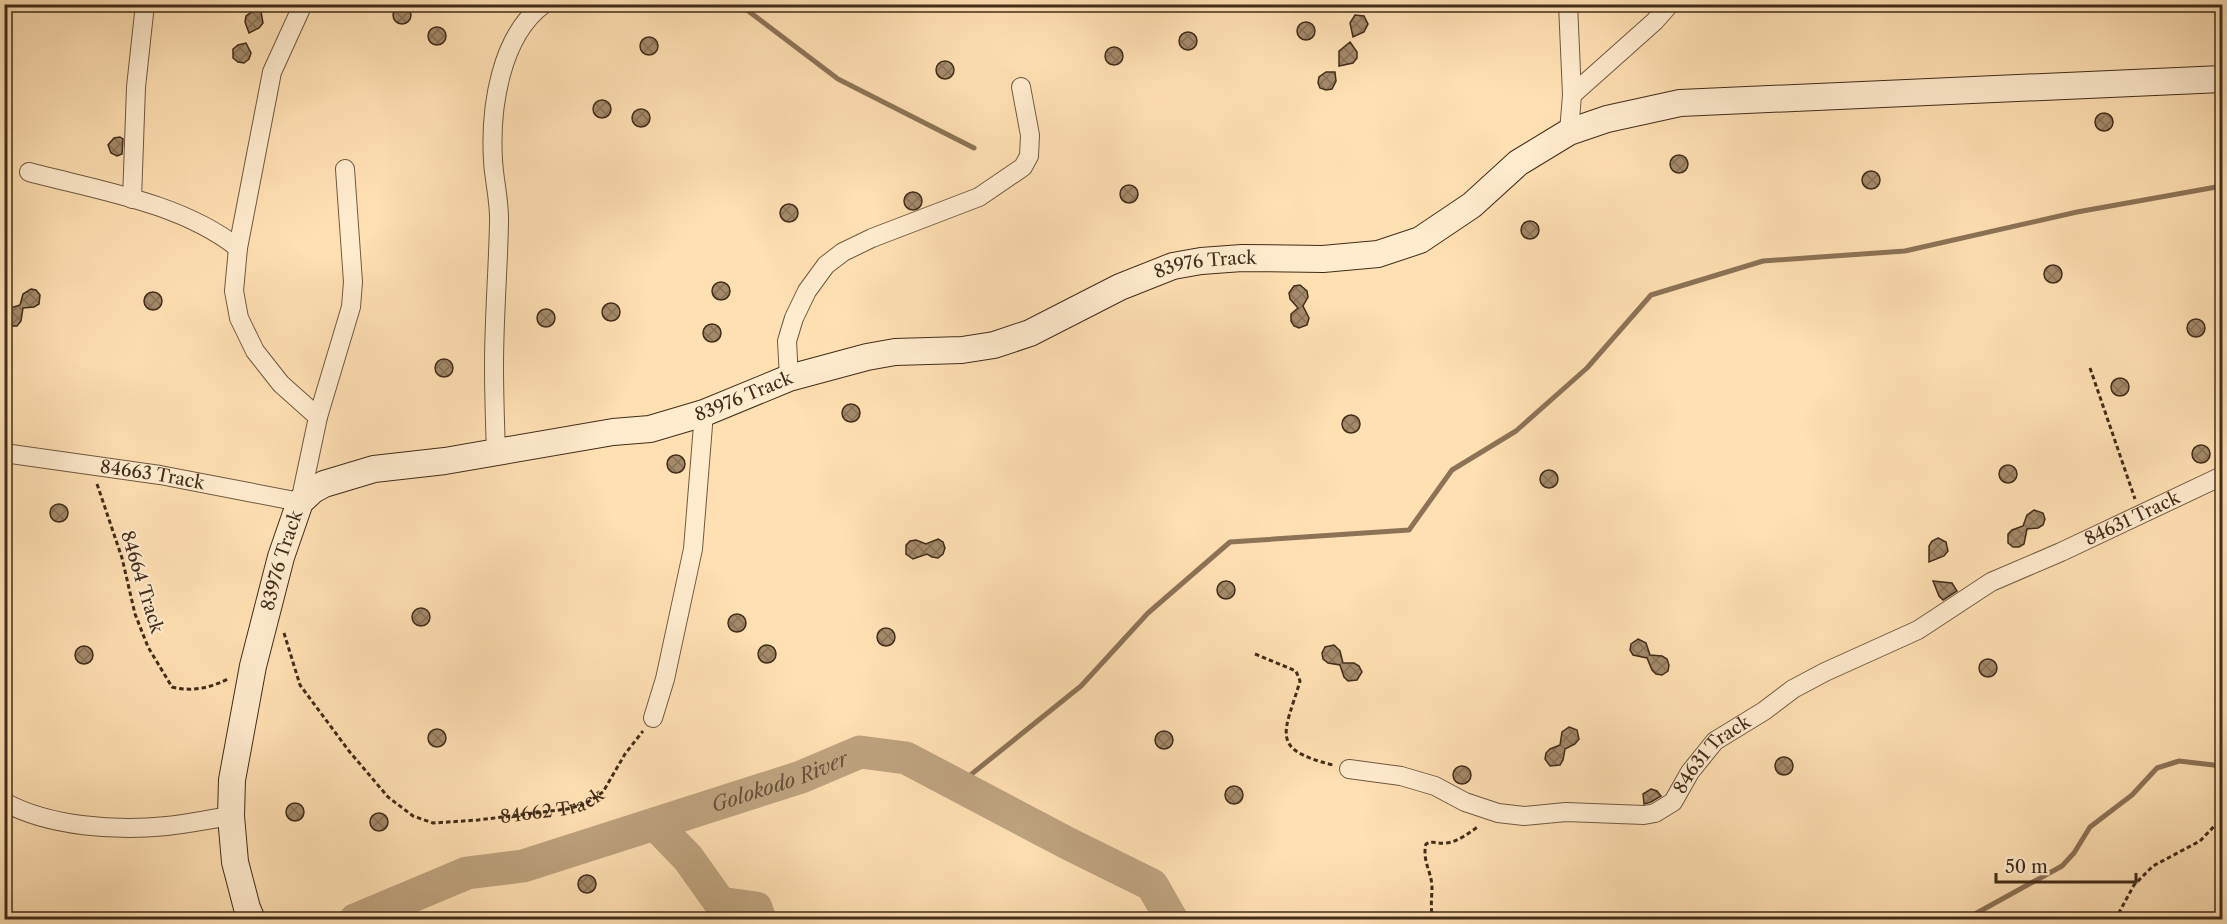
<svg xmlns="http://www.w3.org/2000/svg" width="2227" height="924" font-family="'Libre Caslon Text',serif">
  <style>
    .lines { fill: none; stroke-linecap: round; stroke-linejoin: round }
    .stream { stroke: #8c7357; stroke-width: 5 }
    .river { stroke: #bea37f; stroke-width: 33 }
    .building { fill: url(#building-cross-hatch); stroke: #412c1b; stroke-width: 1.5 }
    .street-casing { stroke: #705941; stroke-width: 20 }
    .secondary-casing { stroke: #412c1b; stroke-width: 28 }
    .path { stroke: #412c1b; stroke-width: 3; stroke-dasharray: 4.5 3; stroke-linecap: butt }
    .street { stroke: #ffebce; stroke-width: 18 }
    .secondary { stroke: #ffebce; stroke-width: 26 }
    .labels { text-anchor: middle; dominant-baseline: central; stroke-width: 4.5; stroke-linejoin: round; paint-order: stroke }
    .street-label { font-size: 18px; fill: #412c1b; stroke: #ffebce }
    .water-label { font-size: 20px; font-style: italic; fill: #665039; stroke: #ffebce }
  </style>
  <defs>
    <pattern id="building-cross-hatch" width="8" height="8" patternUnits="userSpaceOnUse" patternTransform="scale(1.5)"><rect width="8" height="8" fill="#a48a6a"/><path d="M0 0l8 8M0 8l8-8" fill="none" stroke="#877156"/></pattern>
  </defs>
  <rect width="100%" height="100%" fill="#ffe0b3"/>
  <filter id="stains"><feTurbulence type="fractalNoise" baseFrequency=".00333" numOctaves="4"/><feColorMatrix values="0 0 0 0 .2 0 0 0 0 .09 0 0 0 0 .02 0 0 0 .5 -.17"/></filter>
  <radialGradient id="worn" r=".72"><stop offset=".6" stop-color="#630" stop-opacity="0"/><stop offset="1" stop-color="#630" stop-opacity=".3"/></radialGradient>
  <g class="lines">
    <!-- stream -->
    <path class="stream" d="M739,4L838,79L974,148
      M1488,4L1491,8
      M958,785L1081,686L1148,613L1230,542L1409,530L1452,470L1516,431L1587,368L1651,295L1763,261L1905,251L2077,212L2222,186
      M1964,920L2062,866L2074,853L2090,827L2132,795L2157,768L2179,761L2222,766"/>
    <!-- river -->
    <g class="river">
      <path d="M655,824L688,858L720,903L756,908L760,920"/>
      <path id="s1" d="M355,920L467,873L523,866L801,777L860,752L906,758L1069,844L1152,885L1172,920"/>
    </g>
  </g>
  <!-- building -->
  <path class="building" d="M393 15a9 9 0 1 1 18 0a9 9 0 1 1-18 0Z
    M260,6L263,23L259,28L249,33L245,22L246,16Z
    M1355,15L1364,16L1368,24L1364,32L1353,37L1350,23Z
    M1297 31a9 9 0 1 1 18 0a9 9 0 1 1-18 0Z
    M428 36a9 9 0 1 1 18 0a9 9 0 1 1-18 0Z
    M1179 41a9 9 0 1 1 18 0a9 9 0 1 1-18 0Z
    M640 46a9 9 0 1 1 18 0a9 9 0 1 1-18 0Z
    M1350,42L1357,52V58L1353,63L1339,66V51Z
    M246,43L251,53L249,59L244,63L238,62L233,58V49L238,45Z
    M1105 56a9 9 0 1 1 18 0a9 9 0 1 1-18 0Z
    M936 70a9 9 0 1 1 18 0a9 9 0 1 1-18 0Z
    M1326,72H1335L1336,81L1332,89L1326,90L1320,88L1318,83L1319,77Z
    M593 109a9 9 0 1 1 18 0a9 9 0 1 1-18 0Z
    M632 118a9 9 0 1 1 18 0a9 9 0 1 1-18 0Z
    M2095 122a9 9 0 1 1 18 0a9 9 0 1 1-18 0Z
    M120,137L123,139L122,154L117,156L111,153L108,145L114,138Z
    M1670 164a9 9 0 1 1 18 0a9 9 0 1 1-18 0Z
    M1862 180a9 9 0 1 1 18 0a9 9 0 1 1-18 0Z
    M1120 194a9 9 0 1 1 18 0a9 9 0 1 1-18 0Z
    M904 201a9 9 0 1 1 18 0a9 9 0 1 1-18 0Z
    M780 213a9 9 0 1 1 18 0a9 9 0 1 1-18 0Z
    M1521 230a9 9 0 1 1 18 0a9 9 0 1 1-18 0Z
    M2044 274a9 9 0 1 1 18 0a9 9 0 1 1-18 0Z
    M712 291a9 9 0 1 1 18 0a9 9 0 1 1-18 0Z
    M1300,285L1307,291L1308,297L1303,306L1309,318L1307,325L1299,328L1294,326L1291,321V314L1298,308L1290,299L1289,293L1294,286Z
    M31,289L36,290L40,295L39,304L34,307L23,308L21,321L17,326H4V310L20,305L23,294Z
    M144 301a9 9 0 1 1 18 0a9 9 0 1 1-18 0Z
    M602 312a9 9 0 1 1 18 0a9 9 0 1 1-18 0Z
    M537 318a9 9 0 1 1 18 0a9 9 0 1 1-18 0Z
    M2187 328a9 9 0 1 1 18 0a9 9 0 1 1-18 0Z
    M703 333a9 9 0 1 1 18 0a9 9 0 1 1-18 0Z
    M435 368a9 9 0 1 1 18 0a9 9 0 1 1-18 0Z
    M2111 387a9 9 0 1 1 18 0a9 9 0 1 1-18 0Z
    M842 413a9 9 0 1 1 18 0a9 9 0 1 1-18 0Z
    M1342 424a9 9 0 1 1 18 0a9 9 0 1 1-18 0Z
    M2192 454a9 9 0 1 1 18 0a9 9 0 1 1-18 0Z
    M667 464a9 9 0 1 1 18 0a9 9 0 1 1-18 0Z
    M1999 474a9 9 0 1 1 18 0a9 9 0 1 1-18 0Z
    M1540 479a9 9 0 1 1 18 0a9 9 0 1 1-18 0Z
    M50 513a9 9 0 1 1 18 0a9 9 0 1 1-18 0Z
    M2034,510L2043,513L2045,519L2043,525L2038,528L2027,529L2024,544L2019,547H2013L2008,543V534L2012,530L2023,526L2027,515Z
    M1938,538L1946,542L1948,551L1944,556L1929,562V546L1932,541Z
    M938,539L943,542L945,548L943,554L938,558L932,557L927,554L913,559L906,554V545L910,541L916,540L926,544Z
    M1217 590a9 9 0 1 1 18 0a9 9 0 1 1-18 0Z
    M1933,581L1952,583L1957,591L1943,600L1939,596Z
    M412 617a9 9 0 1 1 18 0a9 9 0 1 1-18 0Z
    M728 623a9 9 0 1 1 18 0a9 9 0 1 1-18 0Z
    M877 637a9 9 0 1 1 18 0a9 9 0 1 1-18 0Z
    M1638,639L1646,643L1650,655L1662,656L1667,659L1669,665L1668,671L1662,675L1656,674L1652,670L1647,658L1633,655L1630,650L1631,644Z
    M758 654a9 9 0 1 1 18 0a9 9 0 1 1-18 0Z
    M1334,645L1340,651L1343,663H1354L1359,666L1362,672L1357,680L1348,681L1344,677L1340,665L1328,663L1323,659L1322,653L1325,647Z
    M75 655a9 9 0 1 1 18 0a9 9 0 1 1-18 0Z
    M1979 668a9 9 0 1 1 18 0a9 9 0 1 1-18 0Z
    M1569,727L1577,730L1579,739L1575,744L1565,749L1563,760L1560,765L1550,766L1545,759L1546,753L1550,749L1560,745L1562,732Z
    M428 738a9 9 0 1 1 18 0a9 9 0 1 1-18 0Z
    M1155 740a9 9 0 1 1 18 0a9 9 0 1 1-18 0Z
    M1775 766a9 9 0 1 1 18 0a9 9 0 1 1-18 0Z
    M1453 775a9 9 0 1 1 18 0a9 9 0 1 1-18 0Z
    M1225 795a9 9 0 1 1 18 0a9 9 0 1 1-18 0Z
    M1651,789L1657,791L1661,796L1651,802L1644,804L1643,794Z
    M286 812a9 9 0 1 1 18 0a9 9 0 1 1-18 0Z
    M370 822a9 9 0 1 1 18 0a9 9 0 1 1-18 0Z
    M578 884a9 9 0 1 1 18 0a9 9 0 1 1-18 0Z"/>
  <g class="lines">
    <defs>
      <g id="street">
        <path d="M303,4L272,72L238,248L234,291L239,318L255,351L281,384L318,417"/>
        <path d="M1568,4L1572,95"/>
        <path d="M1569,132L1572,95L1655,21L1670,4"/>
        <path d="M29,172C97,190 182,203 238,248"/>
        <path d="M132,199L136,87L145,4"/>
        <path d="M789,378L787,341L794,318L807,291L826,265L843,252L872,238L979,197L1023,167L1029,156L1030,135L1021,87"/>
        <path id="s3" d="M4,453L160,475L300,502L318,417L351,307L353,282L345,169"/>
        <path d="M496,453C495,424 494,395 494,366C494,318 498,271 499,223C500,202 494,181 493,160C490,109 500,36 544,4"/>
        <path d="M653,718L665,679L693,549L704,413"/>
        <path id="s4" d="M1349,769L1401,776L1435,786L1465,802L1498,813L1524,816L1566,812L1644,815L1655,813L1673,802L1690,772L1715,741L1764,711L1793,689L1825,672L1918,630L1991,582L2061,552L2222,476"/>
        <path d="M4,802C50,827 116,831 167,826C188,824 210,819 231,816"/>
      </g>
      <g id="secondary">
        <path id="s5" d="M252,920L247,908L235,862L231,816L232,780L253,666L281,557L300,502L313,490L324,484L374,469L445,461L613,432L650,429L704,413L789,378L867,357L895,352L962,350L994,345L1030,333L1120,287L1173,266L1201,261L1242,258L1323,259L1378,254L1420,240L1472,205L1518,163L1569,132L1607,119L1680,103L2222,79"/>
      </g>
    </defs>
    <!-- street casing -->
    <use href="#street" class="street-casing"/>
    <!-- secondary casing -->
    <use href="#secondary" class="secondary-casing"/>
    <!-- path -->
    <g class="path">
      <path d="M2090,368L2135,499"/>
      <path d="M97,484L122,558L135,614L148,647L172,687C192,692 210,688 228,679"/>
      <path id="s2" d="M284,633L300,685L349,751L388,797L413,816L433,823L478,820L567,809L585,804L603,792L625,754L643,731"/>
      <path d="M1255,654L1296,671L1300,681C1285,733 1268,749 1333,765"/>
      <path d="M1433,920C1430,909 1432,897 1432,886C1431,871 1422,860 1426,844C1433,840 1437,844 1445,843C1457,843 1470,832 1479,826"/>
      <path d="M2115,920L2134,885L2153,866L2200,841L2222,818"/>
    </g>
    <!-- street -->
    <use href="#street" class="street"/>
    <!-- secondary -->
    <use href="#secondary" class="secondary"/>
  </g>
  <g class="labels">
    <!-- street labels -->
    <g class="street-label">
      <text stroke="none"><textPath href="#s5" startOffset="1376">83976 Track</textPath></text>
      <text stroke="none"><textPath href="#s5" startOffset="890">83976 Track</textPath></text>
      <text stroke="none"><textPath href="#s3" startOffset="150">84663 Track</textPath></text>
      <text stroke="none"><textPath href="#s4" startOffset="884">84631 Track</textPath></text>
      <text stroke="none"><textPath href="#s5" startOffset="368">83976 Track</textPath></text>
      <text transform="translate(142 582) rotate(73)">84664 Track</text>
      <text stroke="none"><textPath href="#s4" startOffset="398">84631 Track</textPath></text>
      <text stroke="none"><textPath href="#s2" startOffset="370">84662 Track</textPath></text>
    </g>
    <!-- water labels -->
    <g class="water-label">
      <text stroke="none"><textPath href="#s1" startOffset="448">Golokodo River</textPath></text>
    </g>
  </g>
  <!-- margin -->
  <rect width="2227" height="924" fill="none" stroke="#ffe0b3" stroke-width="24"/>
  <rect x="6" y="6" width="2215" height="912" fill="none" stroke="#412c1b" stroke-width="3"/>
  <rect x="12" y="12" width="2203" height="900" fill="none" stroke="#412c1b" stroke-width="1.5"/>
  <!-- scale -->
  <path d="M1996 873v9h140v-9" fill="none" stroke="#412c1b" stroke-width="3"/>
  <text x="2005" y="873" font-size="18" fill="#412c1b" stroke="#ffebce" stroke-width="4.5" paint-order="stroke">50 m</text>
  <rect width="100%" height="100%" filter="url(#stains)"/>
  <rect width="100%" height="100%" fill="url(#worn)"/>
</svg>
